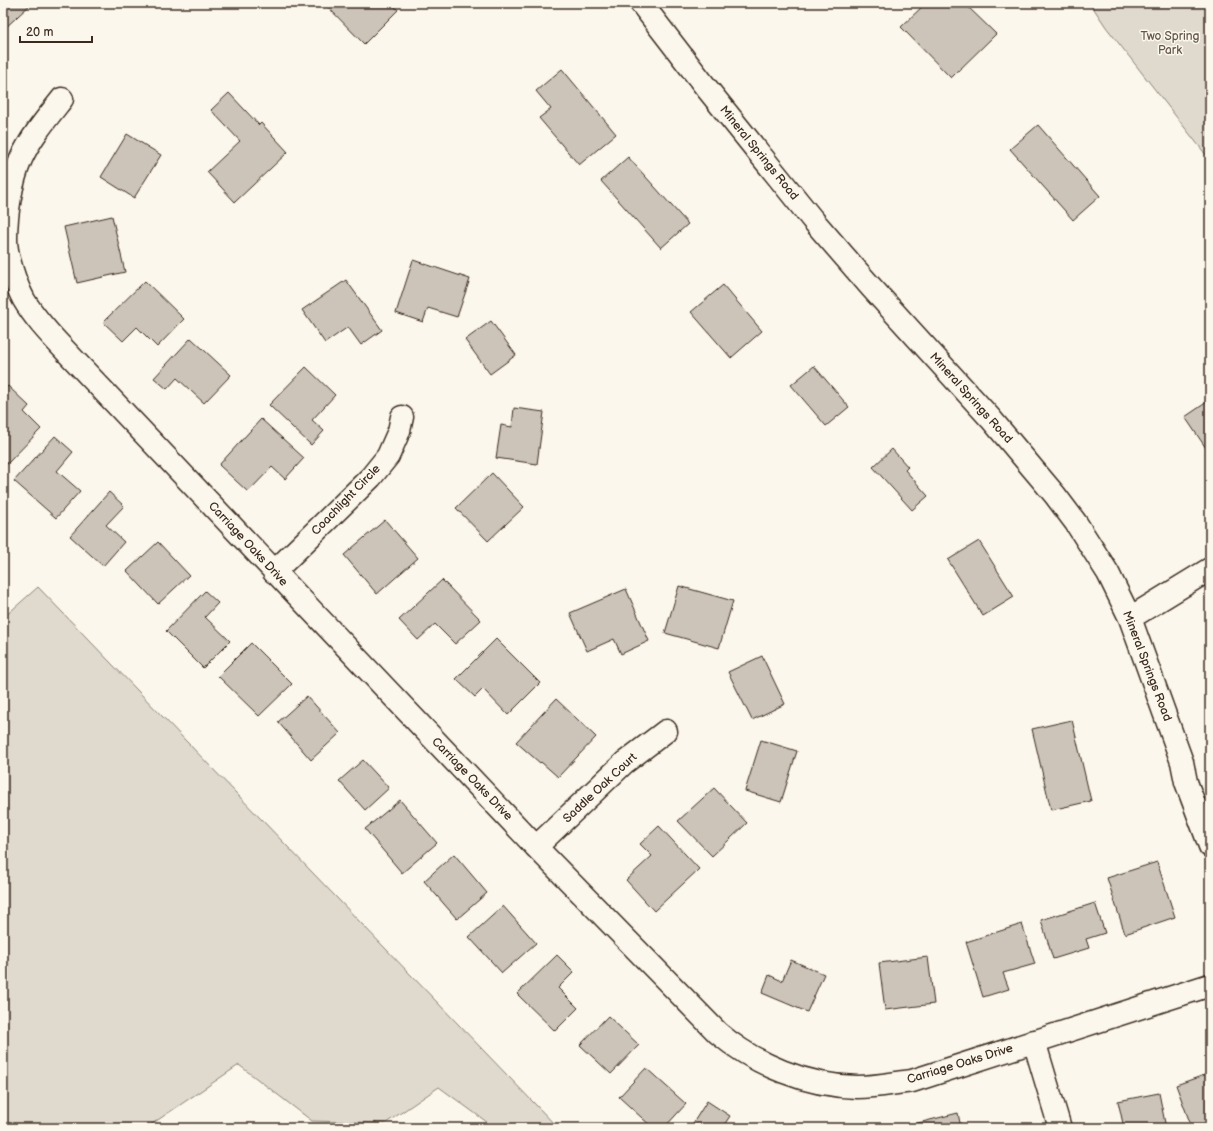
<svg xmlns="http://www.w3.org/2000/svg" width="1213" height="1131" font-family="'Balsamiq Sans',sans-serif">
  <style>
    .green { fill: #dfd9ce; stroke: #8d8276 }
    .building { fill: #ccc4b9; stroke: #3b2a1e }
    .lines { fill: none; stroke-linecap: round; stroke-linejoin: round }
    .minor-casing { stroke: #3b2a1e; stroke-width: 25 }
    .minor { stroke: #fbf7ec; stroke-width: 22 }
    .labels { text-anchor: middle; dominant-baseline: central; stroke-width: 3; stroke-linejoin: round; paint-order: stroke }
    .park-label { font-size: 12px; fill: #64564a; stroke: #fbf7ec }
    .street-label { font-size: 12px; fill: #3b2a1e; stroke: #fbf7ec }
  </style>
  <rect width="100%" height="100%" fill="#fbf7ec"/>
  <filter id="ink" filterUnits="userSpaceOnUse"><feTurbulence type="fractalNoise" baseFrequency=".025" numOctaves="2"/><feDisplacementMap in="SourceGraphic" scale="8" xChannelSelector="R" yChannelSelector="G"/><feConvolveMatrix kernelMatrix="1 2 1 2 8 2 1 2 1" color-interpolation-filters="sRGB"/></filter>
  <g filter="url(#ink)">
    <!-- green -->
    <path class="green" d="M1096,3H1210V160L1106,27L1092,6Z
      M38,587L558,1128H495L439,1087L386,1123L312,1121L239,1065L146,1128H3V618Z"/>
    <!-- building -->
    <path class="building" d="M3,3H32L3,30Z
      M324,3H391L398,10L364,44Z
      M926,3H964L996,34L951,78L901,27Z
      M562,69L616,134L579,165L539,118L551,109L536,91Z
      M229,93L259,125L261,123L288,152L235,202L207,172L240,141L211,110Z
      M1038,125L1100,196L1073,220L1010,149Z
      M127,134L161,155L134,198L101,177Z
      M628,157L688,224L661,248L601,181Z
      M112,216L125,272L77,283L64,227Z
      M413,260L470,279L457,317L428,308L423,322L396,313Z
      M346,280L382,330L361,345L348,327L325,343L302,310Z
      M145,281L184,319L157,347L137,327L123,341L103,322Z
      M723,285L762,331L731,358L691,312Z
      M491,321L516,355L490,374L465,340Z
      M191,338L231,375L204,403L177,378L167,389L154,378Z
      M814,366L849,407L826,426L791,385Z
      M306,367L335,395L312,420L324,431L311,445L269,405Z
      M8,386L29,406L24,412L41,429L6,465L3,462V390Z
      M1210,400V454L1185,417Z
      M514,408L544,412L537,464L496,458L501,425L512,427Z
      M261,419L304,458L285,479L272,467L248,492L219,465Z
      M55,436L73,452L57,471L80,491L56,518L14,481Z
      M892,449L908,467L905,470L928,496L912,510L873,467Z
      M492,473L524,507L488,541L456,508Z
      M109,492L124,506L106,525L124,542L103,566L70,536Z
      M385,520L418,558L377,594L344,555Z
      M979,541L1014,597L983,616L948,560Z
      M158,542L189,575L158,604L127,571Z
      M442,580L481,620L455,644L435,624L418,640L399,620Z
      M679,586L733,601L719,648L665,633Z
      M626,589L649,641L621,654L614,639L587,651L570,613Z
      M205,591L218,603L205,617L230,641L203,668L166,631Z
      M496,639L540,683L508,715L483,689L475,697L456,679Z
      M251,643L292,684L259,716L218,676Z
      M762,656L785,704L752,720L728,672Z
      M307,696L340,733L311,760L278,722Z
      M556,699L596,737L558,777L541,762L540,763L516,742Z
      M1072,720L1091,801L1051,810L1032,729Z
      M761,740L797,751L781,802L745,791Z
      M363,760L389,788L365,810L339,781Z
      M714,788L747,823L712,856L678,821Z
      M400,800L437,843L402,873L365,829Z
      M659,826L699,869L654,911L626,880L652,856L640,844Z
      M454,854L487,893L457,919L424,881Z
      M1157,862L1175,917L1125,934L1107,878Z
      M1095,903L1105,933L1086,939L1089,948L1053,959L1041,920Z
      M503,906L536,943L502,973L469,937Z
      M1022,924L1035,964L1003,973L1009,989L983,997L966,942Z
      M557,955L574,972L558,988L578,1008L555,1031L517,994Z
      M928,957L934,1004L885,1010L879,963Z
      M791,960L824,974L807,1012L762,993L769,975L782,981Z
      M608,1016L639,1045L611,1074L580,1045Z
      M646,1068L686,1104L664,1128H653L619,1097Z
      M1210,1073V1126L1205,1128H1192L1176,1085Z
      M1159,1093L1166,1128H1124L1118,1101Z
      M707,1101L730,1116L724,1125L728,1128H690Z
      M958,1113L961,1128H915L914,1124Z"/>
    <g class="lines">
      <defs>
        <path id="minor" d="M641,3L705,86L812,219L871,287L991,419L1055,495L1076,523L1108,573L1130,618L1182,762L1186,782L1210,846
          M62,99C47,118 31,137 21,159C11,182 6,214 6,239C6,256 16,285 24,300C34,317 47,331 60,345L536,847L718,1033C756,1065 807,1086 857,1087C876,1087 894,1083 912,1081L1210,985
          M274,572L371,477L388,456L399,431L402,417
          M1130,618L1210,569
          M536,847L624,763L666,731
          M1034,1041L1060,1128"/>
      </defs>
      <!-- minor casing -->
      <use href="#minor" class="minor-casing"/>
      <!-- minor -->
      <use href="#minor" class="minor"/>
    </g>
  </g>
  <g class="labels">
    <!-- park labels -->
    <g class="park-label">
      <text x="1170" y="36">Two Spring<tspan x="1170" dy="14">Park</tspan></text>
    </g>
    <!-- street labels -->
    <g class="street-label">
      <text transform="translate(759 153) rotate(51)">Mineral Springs Road</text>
      <text transform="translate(971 398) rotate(48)">Mineral Springs Road</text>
      <text transform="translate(346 500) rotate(-46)">Coachlight Circle</text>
      <text transform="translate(248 544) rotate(47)">Carriage Oaks Drive</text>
      <text transform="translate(1147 666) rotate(69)">Mineral Springs Road</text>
      <text transform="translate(472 779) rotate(46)">Carriage Oaks Drive</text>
      <text transform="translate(600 788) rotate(-43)">Saddle Oak Court</text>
      <text transform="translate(960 1064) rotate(-17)">Carriage Oaks Drive</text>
    </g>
  </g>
  <!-- margin -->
  <rect width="1213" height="1131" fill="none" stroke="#fbf7ec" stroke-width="16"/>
  <rect x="8" y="8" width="1197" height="1115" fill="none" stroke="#3b2a1e" stroke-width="1.5" filter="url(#ink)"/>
  <!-- scale -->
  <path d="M20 36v6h72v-6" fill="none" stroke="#3b2a1e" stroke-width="2"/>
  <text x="26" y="36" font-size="12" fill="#3b2a1e" stroke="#fbf7ec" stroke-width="3" paint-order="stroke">20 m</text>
</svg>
